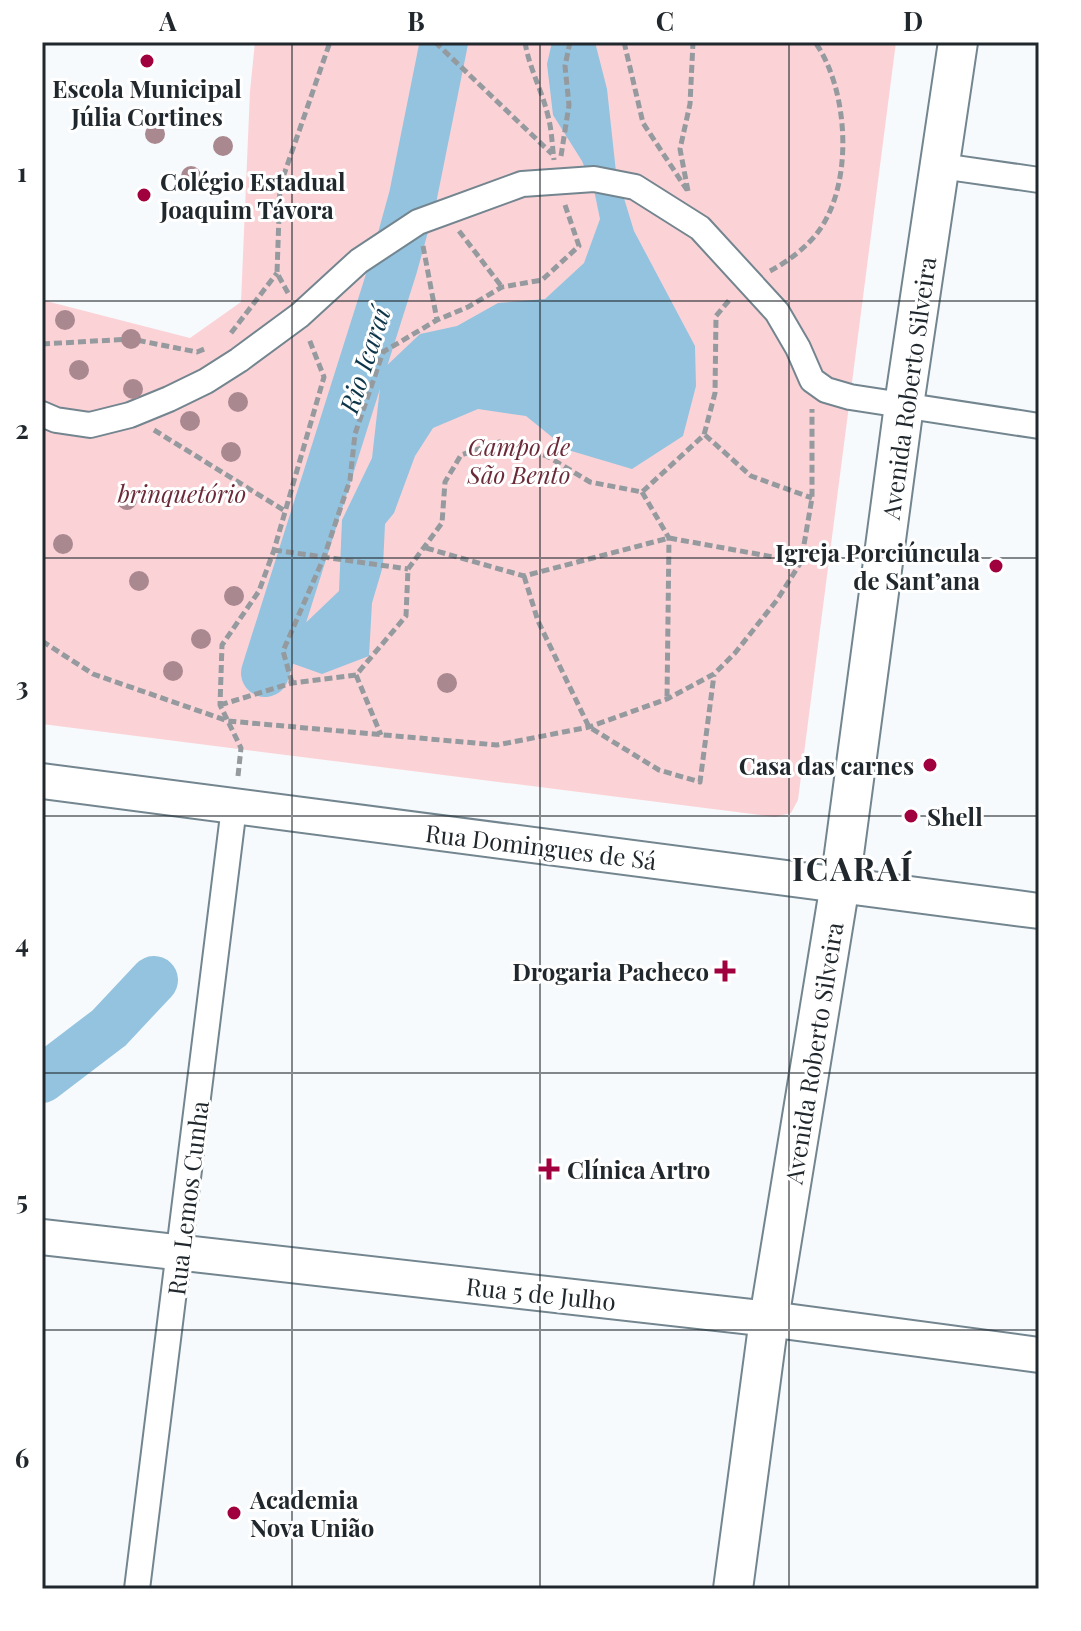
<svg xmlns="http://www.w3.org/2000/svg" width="1081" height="1631" font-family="'Playfair Display',serif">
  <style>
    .green { fill: #fbd3d7 }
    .water { fill: #93c3df }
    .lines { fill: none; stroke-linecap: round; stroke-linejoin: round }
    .river { stroke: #93c3df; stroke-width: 48 }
    .street-casing { stroke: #73858f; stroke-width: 28 }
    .secondary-casing { stroke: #73858f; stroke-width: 38 }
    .primary-casing { stroke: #73858f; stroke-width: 42 }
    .path { stroke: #959a9e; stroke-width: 5; stroke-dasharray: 8 4; stroke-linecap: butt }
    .street { stroke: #fff; stroke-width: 24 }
    .secondary { stroke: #fff; stroke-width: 34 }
    .primary { stroke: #fff; stroke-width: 38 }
    .tree { fill: #aa8890 }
    .grid { fill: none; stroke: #21282d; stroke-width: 2; stroke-opacity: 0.55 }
    .poi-dot { fill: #a0003d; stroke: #fff; stroke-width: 3 }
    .labels { text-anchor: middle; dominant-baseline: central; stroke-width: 6; stroke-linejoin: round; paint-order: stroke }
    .poi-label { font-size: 24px; font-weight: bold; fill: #21282d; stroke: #fff; text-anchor: start }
    .street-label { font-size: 24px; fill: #21282d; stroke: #fff }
    .park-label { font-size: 24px; font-style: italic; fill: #6b2a37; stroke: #fff }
    .water-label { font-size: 26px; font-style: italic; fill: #0d3549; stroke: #fff }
    .district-label { font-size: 32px; font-weight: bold; letter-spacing: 2px; fill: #21282d; stroke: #fff }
    .neatline { fill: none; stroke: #21282d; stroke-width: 3 }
    .grid-label { font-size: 26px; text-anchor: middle; font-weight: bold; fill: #21282d }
  </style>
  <rect width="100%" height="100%" fill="#f6fafd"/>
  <!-- green -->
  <path class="green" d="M255,42H896L798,800L791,813L775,817L42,724V300L190,338L241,302L250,91Z"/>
  <!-- water -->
  <path class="water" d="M552,42H595L607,89L616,172L634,231L695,346L696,386L683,436L632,469L568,450L526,416L478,409L433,428L415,456L394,513L385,524L383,566L372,603L369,656L322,674L291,663L295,633L339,591L342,520L372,458L382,370L420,334L457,326L498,303L545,299L584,263L600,219L594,190L582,161L553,115L547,64Z"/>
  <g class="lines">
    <!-- river -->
    <path class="river" d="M265,673L394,265L413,196L444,42
      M42,1079L109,1028L154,980"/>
    <defs>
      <path id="street" d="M941,166L1039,180
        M42,414L56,420L90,425L130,415L169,399L206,381L239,360L300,315L359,261L418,222L522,184L594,179L635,187L700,228L777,312L798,348L812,380L826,390L850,397L1039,426
        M137,1589L234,807"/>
      <path id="secondary" d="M42,781L1039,911
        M42,1237L769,1319L1039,1355"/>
      <path id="primary" d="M733,1589L769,1319L840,884L904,405L958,42"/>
    </defs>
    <!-- street casing -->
    <use href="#street" class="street-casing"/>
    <!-- secondary casing -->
    <use href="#secondary" class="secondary-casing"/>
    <!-- primary casing -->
    <use href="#primary" class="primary-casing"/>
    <!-- path -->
    <path class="path" d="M435,42L552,154
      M525,42C529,68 542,90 548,116C552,131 552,145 554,160
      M624,42L643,123L687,190
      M561,156L569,105L565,66L570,42
      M688,191L680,149L690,104L693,42
      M459,231L502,287
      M423,246L437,320
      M770,271C787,262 806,248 818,232C854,184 849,90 815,42
      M288,293L277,273L280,186L330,42
      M231,333L277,273
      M42,344L131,339L197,352L207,348
      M154,430L285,511
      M705,435L751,476L812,498
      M642,492L669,538L667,699
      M426,548L524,576L669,538L801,562
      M274,550L408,569
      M524,576L538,621L589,727L659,770L700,782L714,675
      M42,641L93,674L228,721L497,745L589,727L667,699L714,674L735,653L777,600L801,562L812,498V409
      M356,675L381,735
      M292,683L283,651L324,557L350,480L355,434L383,352L437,320L468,307L502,287L542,280L579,246L565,205
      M220,705L292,683L356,675L406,616L408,569L442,523L445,482L461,455L499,442L547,456L590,482L642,492L704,435L715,393L716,316L731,298
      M238,776L241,748L220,705L222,645L259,591L274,550L324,377L309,339"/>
    <!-- street -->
    <use href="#street" class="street"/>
    <!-- secondary -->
    <use href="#secondary" class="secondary"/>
    <!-- primary -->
    <use href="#primary" class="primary"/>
  </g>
  <!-- trees -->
  <g class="tree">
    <circle cx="155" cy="134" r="10"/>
    <circle cx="223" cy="146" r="10"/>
    <circle cx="191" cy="176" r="10"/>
    <circle cx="65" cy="320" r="10"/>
    <circle cx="131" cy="339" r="10"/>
    <circle cx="79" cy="370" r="10"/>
    <circle cx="133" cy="389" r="10"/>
    <circle cx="238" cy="402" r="10"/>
    <circle cx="190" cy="421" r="10"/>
    <circle cx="231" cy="452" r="10"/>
    <circle cx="127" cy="500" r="10"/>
    <circle cx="63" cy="544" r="10"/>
    <circle cx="139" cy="581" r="10"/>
    <circle cx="234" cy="596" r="10"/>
    <circle cx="201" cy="639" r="10"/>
    <circle cx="173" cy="671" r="10"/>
    <circle cx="447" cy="683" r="10"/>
  </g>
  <!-- grid -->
  <path class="grid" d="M292,42V1589M540,42V1589M789,42V1589M42,301H1039M42,558H1039M42,816H1039M42,1073H1039M42,1330H1039"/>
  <!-- markers -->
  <g class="poi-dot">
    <circle cx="147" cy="61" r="8"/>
    <circle cx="144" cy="195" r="8"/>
    <circle cx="996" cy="566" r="8"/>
    <circle cx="930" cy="765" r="8"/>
    <circle cx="911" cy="816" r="8"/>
    <path d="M721 959h8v8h8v8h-8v8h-8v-8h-8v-8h8z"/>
    <path d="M545 1157h8v8h8v8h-8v8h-8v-8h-8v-8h8z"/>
    <circle cx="234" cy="1513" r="8"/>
  </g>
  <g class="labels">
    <!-- poi labels -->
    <g class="poi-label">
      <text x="147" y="88" text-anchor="middle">Escola Municipal<tspan x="147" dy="28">Júlia Cortines</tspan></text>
      <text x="160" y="181">Colégio Estadual<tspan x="160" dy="28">Joaquim Távora</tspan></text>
      <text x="980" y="552" text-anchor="end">Igreja Porciúncula<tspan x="980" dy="28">de Sant’ana</tspan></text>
      <text x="914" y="765" text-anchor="end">Casa das carnes</text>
      <text x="927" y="816">Shell</text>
      <text x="709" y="971" text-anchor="end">Drogaria Pacheco</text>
      <text x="567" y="1169">Clínica Artro</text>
      <text x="250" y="1499">Academia<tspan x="250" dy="28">Nova União</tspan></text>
    </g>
    <!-- street labels -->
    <g class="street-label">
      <text transform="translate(908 388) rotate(-82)">Avenida Roberto Silveira</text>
      <text transform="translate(541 846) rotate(7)">Rua Domingues de Sá</text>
      <text transform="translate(813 1053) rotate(-81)">Avenida Roberto Silveira</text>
      <text transform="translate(187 1198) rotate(-83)">Rua Lemos Cunha</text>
      <text transform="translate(541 1293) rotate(6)">Rua 5 de Julho</text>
    </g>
    <!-- park labels -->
    <g class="park-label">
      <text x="519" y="446">Campo de<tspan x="519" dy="28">São Bento</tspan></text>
      <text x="182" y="493">brinquetório</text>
    </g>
    <!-- water labels -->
    <g class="water-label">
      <text transform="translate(364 360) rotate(-72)">Rio Icaraí</text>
    </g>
    <!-- district labels -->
    <g class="district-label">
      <text x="853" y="867">ICARAÍ</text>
    </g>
  </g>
  <!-- border -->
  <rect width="1081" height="1631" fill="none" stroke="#ffffff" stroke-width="88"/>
  <rect x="44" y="44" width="993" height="1543" class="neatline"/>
  <g class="grid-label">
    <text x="168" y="31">A</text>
    <text x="416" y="31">B</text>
    <text x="665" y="31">C</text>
    <text x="913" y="31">D</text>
    <text x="22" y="182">1</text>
    <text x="22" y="439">2</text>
    <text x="22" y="696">3</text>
    <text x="22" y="953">4</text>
    <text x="22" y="1210">5</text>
    <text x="22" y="1468">6</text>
  </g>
</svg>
